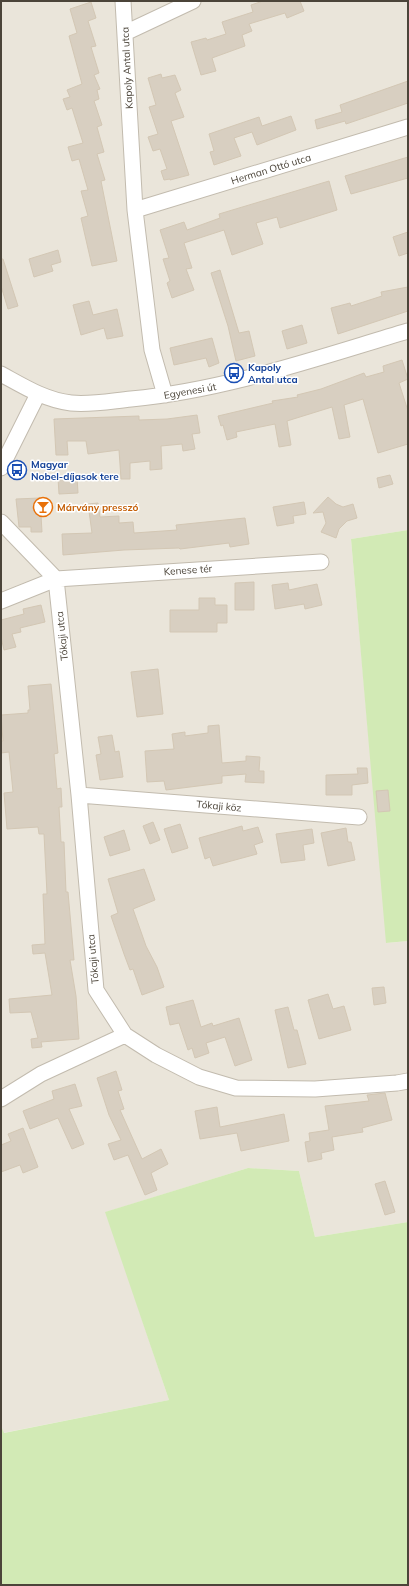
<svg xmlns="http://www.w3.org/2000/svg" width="409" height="1586" font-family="Mulish,sans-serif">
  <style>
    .residential { fill: #eae5da }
    .green { fill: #d2eab5 }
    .building { fill: #d8cfc1; stroke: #d3c7b4 }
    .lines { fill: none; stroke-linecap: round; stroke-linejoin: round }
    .minor-casing { stroke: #c2bbae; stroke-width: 17 }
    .minor { stroke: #fff; stroke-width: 15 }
    .labels { text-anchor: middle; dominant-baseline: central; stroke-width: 3; stroke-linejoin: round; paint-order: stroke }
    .street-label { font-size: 10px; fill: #4b4439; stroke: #fff }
    .transit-label { font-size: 10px; font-weight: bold; fill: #164399; stroke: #fff; text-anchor: start }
    .food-label { font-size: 10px; font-weight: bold; fill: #c56008; stroke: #fff; text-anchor: start }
  </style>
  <rect width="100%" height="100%" fill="#f6f3ec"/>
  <!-- residential -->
  <path class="residential" d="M1,1H408V530L351,539L387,943L408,941V1222L315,1237L299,1171L248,1168L106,1212L169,1400L3,1433L1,1426Z"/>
  <!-- green -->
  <path class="green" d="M408,530V941L386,943L351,539Z
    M248,1168L299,1171L315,1237L408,1222V1585H1V1426L4,1433L169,1400L105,1212Z"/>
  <!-- building -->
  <path class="building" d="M263,1H300L304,11L287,18L285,13L249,24L252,31L242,35L245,46L212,58L216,71L201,75L191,42L206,38L207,40L226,34L222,22L253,12L251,5Z
    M91,2L96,18L88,21L96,46L91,47L99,73L94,75L100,89L97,90L99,99L94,101L102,125L97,127L104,152L97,154L105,180L101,181L117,261L92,266L81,218L88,216L81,191L88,190L79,159L72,161L68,147L83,143L72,108L67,110L63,99L70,97L67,90L82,84L69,36L77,33L70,9Z
    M161,74L162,78L175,75L181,90L175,93L184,117L171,121L189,175L170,180V179L164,180L161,171L167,169L160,149L153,151L148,137L158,134L149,107L156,105L148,78Z
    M408,81V103L346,124L345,121L317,129L315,120L342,112L340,105Z
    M291,116L296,130L257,145L252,132L234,138L241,156L214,165L210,152L214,151L209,134L259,117L262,126Z
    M408,157V178L351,194L345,176Z
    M329,181L337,210L280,228L277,217L256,223L263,244L232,255L224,230L184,243L192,268L186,269L194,290L172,298L167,283L170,281L163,259L169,258L160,230L184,222L187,230L220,218L219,214Z
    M408,232V253L399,256L393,237Z
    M58,250L61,262L51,265L53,271L34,277L29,259Z
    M1,259H3L18,306L8,309L1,286Z
    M220,270L239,333L249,331L255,356L236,361L228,326L211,273Z
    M408,287V311L338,334L331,308L350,303L351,306L382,296L381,292Z
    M89,301L93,315L117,309L123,336L107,339L104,328L81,335L73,305Z
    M302,325L307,343L287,349L282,331Z
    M212,338L219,363L209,367L206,358L174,365L170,348Z
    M402,360L408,379L399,383L408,411V444L378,453L363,399L344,405L350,437L339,439L332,407L287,421L291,445L279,447L275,424L236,432L237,437L227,440L223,425L221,426L218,416L273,403L272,401L298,397L297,395L321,389L364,373L366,377L384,372L383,366Z
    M197,415L200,433L192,434L195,449L183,451L182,444L161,446L162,469L150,470V461L130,463V479H121L119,450L88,454L86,441H67L68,455H56L54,419L139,416V420L167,419Z
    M390,475L393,484L379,488L377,478Z
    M77,477L78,493L59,494L58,478Z
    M328,497L336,504L343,507L353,504L357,518L347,521L339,529L336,538L321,532L326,523L323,512L313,513Z
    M40,498L42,532H31V527H19L16,499Z
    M304,502L306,514L293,516L294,523L277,526L273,507Z
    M98,503L100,517L119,516V523L133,522L134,533L177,530L176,525L245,518L249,544L230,547L229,543L180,549L179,548L124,550L63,555L62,534L92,533L88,504Z
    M254,582V610H235V583Z
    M288,583L289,590L317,584L322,605L305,609L304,604L275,609L272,585Z
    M199,598H215V605H227V623H217V632H170V610H199Z
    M41,605L45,622L20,628L21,632L12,634L16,647L4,650L1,637V620L24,614L23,609Z
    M158,669L163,714L137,717L131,672Z
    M51,684L58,753L54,754L57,789L61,788L62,807H59L61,842H64L66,892H68L74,960H70L76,996L79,1039L41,1042L42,1047L32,1048L31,1039L38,1038L31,1012L10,1013L9,999L52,995L45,953L33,954L32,945L45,944L43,894H47L44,834H39L38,827L7,829L4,793L13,792L9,752L1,753V741H3L1,715L28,713V710H30L28,686Z
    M219,725L222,763L246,761V756L260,757L259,771H264V783L245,782L246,774L222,776V783L166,790L164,781L147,782L145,751L174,749L172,734L185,732V736L208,733V726Z
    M112,735L115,752L119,751L123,777L100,780L96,755L101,754L98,737Z
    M357,768H367L368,783L352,785V795H326V775L358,774Z
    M388,790L390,811L378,812L376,791Z
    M153,822L160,840L150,844L143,826Z
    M180,824L188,848L172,853L164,829Z
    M242,826L243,831L258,827L263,842L254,845L257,854L213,866L210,857L205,859L199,838Z
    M346,828L348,842H351L355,860L328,866L321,833Z
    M312,829L314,843L303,845L305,860L281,863L276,834Z
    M124,830L130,850L110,856L104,837Z
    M144,869L155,900L133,909L146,946L157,967L164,987L142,995L133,969L130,970L124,954L111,916L118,913L108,879Z
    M384,987L386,1003L374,1005L372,988Z
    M328,994L333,1009L344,1006L351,1030L319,1039L308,1000Z
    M193,1000L201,1027L212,1023L213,1026L239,1018L252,1060L235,1066L225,1037L206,1043L209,1053L195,1058L192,1048L188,1050L179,1023L170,1025L166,1007Z
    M288,1007L294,1030H297L306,1064L288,1068L275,1010Z
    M116,1071L122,1090L118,1091L124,1109L120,1110L142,1159L161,1149L168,1164L151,1173L157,1190L145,1195L128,1155L114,1160L108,1144L121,1140L109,1115L97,1078Z
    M75,1084L82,1106L69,1109L84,1144L72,1149L58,1118L30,1129L23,1111L54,1099L52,1091Z
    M385,1093L392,1120L362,1128L363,1132L332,1137L334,1150L321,1153L322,1159L308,1162L305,1142L310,1141L309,1133L329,1130L325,1106L369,1101L367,1095Z
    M217,1107L220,1127L284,1114L289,1141L241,1151L237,1133L200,1139L195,1111Z
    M23,1128L38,1167L23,1173L20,1165L1,1172V1145L11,1141L8,1134Z
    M385,1181L395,1212L385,1215L375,1184Z"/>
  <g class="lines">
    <defs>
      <path id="minor" d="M123,1L135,210L152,350L165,395
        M125,33L193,1
        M135,210L408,127
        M1,374C23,386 45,400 71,403C91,405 111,401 131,399C226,390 317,358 408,331
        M1,468L38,394
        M1,522L56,579
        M56,579L79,795L96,990L125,1035L156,1055L199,1077L236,1088L315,1089L397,1083L408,1081
        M1,601L56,579L321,562
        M79,795L359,817
        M1,1099L41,1074L125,1035"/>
    </defs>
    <!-- minor casing -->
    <use href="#minor" class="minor-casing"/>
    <!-- minor -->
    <use href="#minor" class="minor"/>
  </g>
  <!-- icons -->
  <defs>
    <symbol id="bus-ring" viewBox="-11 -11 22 22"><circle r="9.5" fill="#fff" stroke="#1a4fb4" stroke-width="1.5"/><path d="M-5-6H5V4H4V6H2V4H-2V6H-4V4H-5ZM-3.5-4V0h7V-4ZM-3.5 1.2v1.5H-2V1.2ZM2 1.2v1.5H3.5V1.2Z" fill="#1a4fb4"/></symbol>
    <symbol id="bar-ring" viewBox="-11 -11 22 22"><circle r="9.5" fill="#fff" stroke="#e8710a" stroke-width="1.5"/><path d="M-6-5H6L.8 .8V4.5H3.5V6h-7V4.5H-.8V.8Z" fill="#e8710a"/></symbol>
  </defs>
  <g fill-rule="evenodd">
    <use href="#bus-ring" x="223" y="362" width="22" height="22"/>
    <use href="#bus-ring" x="6" y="459" width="22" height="22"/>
    <use href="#bar-ring" x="32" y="496" width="22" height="22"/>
  </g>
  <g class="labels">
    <!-- street labels -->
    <g class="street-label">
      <text transform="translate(127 68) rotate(-93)">Kapoly Antal utca</text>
      <text transform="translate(271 169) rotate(-17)">Herman Ottó utca</text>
      <text transform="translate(190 391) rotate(-10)">Egyenesi út</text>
      <text transform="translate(188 570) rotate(-4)">Kenese tér</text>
      <text transform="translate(62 636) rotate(-96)">Tókaji utca</text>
      <text transform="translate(219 806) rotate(5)">Tókaji köz</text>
      <text transform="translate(93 959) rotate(-95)">Tókaji utca</text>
    </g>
    <!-- transit labels -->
    <g class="transit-label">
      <text x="248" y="367">Kapoly<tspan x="248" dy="12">Antal utca</tspan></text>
      <text x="31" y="464">Magyar<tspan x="31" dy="12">Nobel-díjasok tere</tspan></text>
    </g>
    <!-- food labels -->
    <g class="food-label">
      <text x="57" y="507">Márvány presszó</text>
    </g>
  </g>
  <!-- border -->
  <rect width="409" height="1586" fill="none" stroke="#4b4439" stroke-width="4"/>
</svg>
